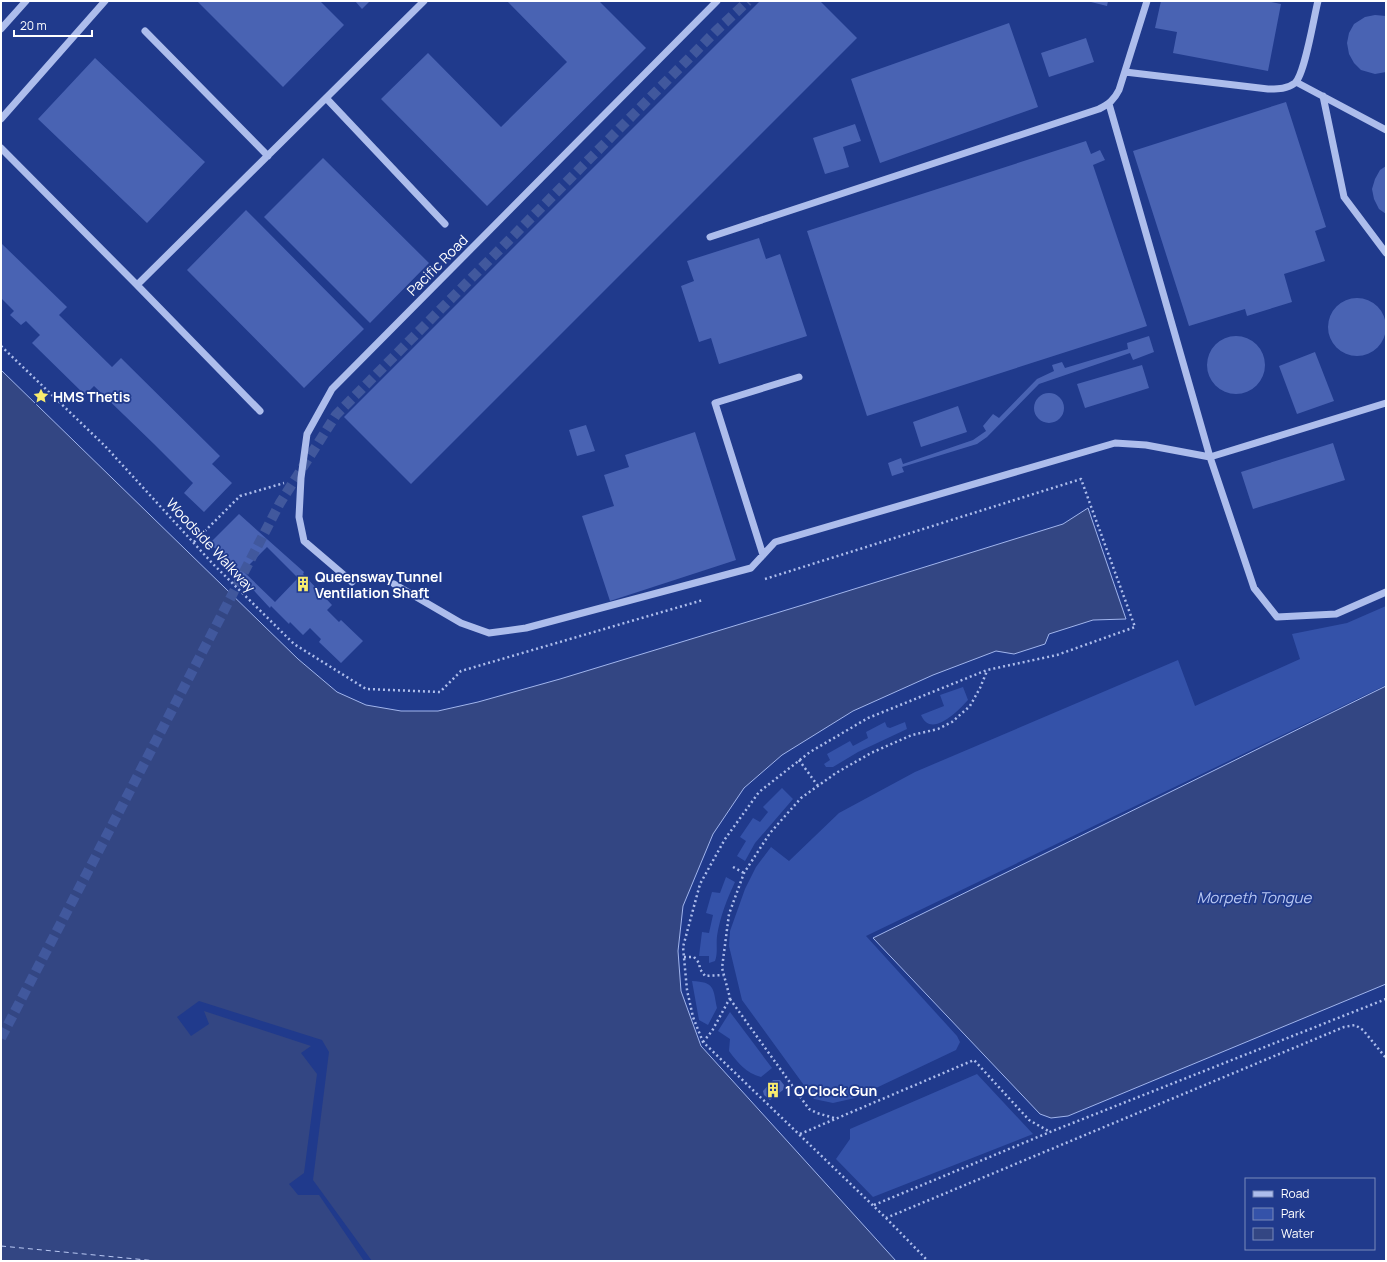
<svg xmlns="http://www.w3.org/2000/svg" width="1387" height="1262" font-family="Manrope,sans-serif">
  <style>
    .green { fill: #3452a9 }
    .water { fill: #334683; stroke: #a1b5ed }
    .pier { fill: #203a8c }
    .lines { fill: none; stroke-linecap: round; stroke-linejoin: round }
    .ferry { stroke: #b9c8f3; stroke-width: 1; stroke-dasharray: 5 4; stroke-linecap: butt }
    .building { fill: #4963b3; fill-rule: evenodd }
    .major-tunnel { stroke: #41589d; stroke-width: 10; stroke-dasharray: 10 5; stroke-linecap: butt }
    .path { stroke: #adbdec; stroke-width: 2.5; stroke-dasharray: 2 3; stroke-linecap: butt }
    .minor { stroke: #adbdec; stroke-width: 7 }
    .labels { text-anchor: middle; dominant-baseline: central; stroke-width: 3.5; stroke-linejoin: round; paint-order: stroke }
    .street-label { font-size: 14px; fill: #fff; stroke: #203a8c }
    .poi-label { font-size: 14px; font-weight: bold; fill: #fff; stroke: #203a8c; text-anchor: start }
    .water-label { font-size: 15px; font-style: italic; fill: #b9c8f3; stroke: #203a8c }
  </style>
  <rect width="100%" height="100%" fill="#203a8c"/>
  <!-- green -->
  <path class="green" d="M1386,606V685L866,936L957,1036L960,1042L956,1050L855,1098L833,1103L814,1099L742,1000L729,946L730,931L745,889L756,867L771,847L789,861L839,813L915,772L1178,660L1195,706L1300,659L1292,634L1347,623Z
    M963,687L968,700C958,711 931,739 921,715L944,706L940,695Z
    M885,722L887,727L890,728L905,722L907,729L858,752L833,767H826L824,764L830,760L827,754L850,741L853,746L868,738L866,732Z
    M782,788L793,799L755,843L745,861L737,856L746,841L740,837L753,818L760,822L768,812L763,807Z
    M726,877L735,882C727,899 720,917 717,936C716,945 718,953 715,961L709,963V956H699L702,932L709,933L713,915L706,913L712,892L720,893Z
    M692,981C715,982 713,988 717,1008L708,1025L699,1020Z
    M730,1012L772,1068L761,1077C746,1073 738,1063 729,1051L730,1039L718,1031Z
    M977,1074L1033,1134L873,1197L836,1159L850,1139V1129Z"/>
  <!-- water -->
  <path class="water" d="M1,370L298,659L337,692L366,705L401,711H438L478,702L560,679L806,604L1063,524L1088,508L1126,619L1093,620L1049,634L1045,644L1014,654L996,651L933,675L853,711L782,755L744,788L713,834L683,906L678,951L681,991L701,1046L896,1261H1Z
    M1386,686V984L1068,1116L1051,1118L1040,1114L873,938Z"/>
  <!-- pier -->
  <path class="pier" d="M199,1001L322,1040L329,1052L313,1180L372,1261H364L319,1195H298L289,1184L304,1173L317,1074L301,1053L311,1046L204,1011L209,1024L191,1036L177,1017Z"/>
  <g class="lines">
    <!-- ferry -->
    <path class="ferry" d="M1,1246L157,1261"/>
  </g>
  <!-- building -->
  <path class="building" d="M197,1H320L344,25L283,87Z
    M355,1H370L362,9Z
    M507,1H599L646,48L487,206L381,99L428,53L501,127L567,62Z
    M760,1H820L857,38L411,484L344,417Z
    M1087,1H1108L1107,6Z
    M1161,1H1267L1281,4L1268,71L1173,53L1177,32L1155,28Z
    M1375,15L1386,16V72L1375,74L1361,70L1354,63L1349,54L1347,43L1349,33L1354,24L1365,17Z
    M1009,23L1038,107L880,163L851,79Z
    M1086,38L1094,62L1049,77L1041,53Z
    M95,58L205,162L147,223L38,119Z
    M1286,102L1326,227L1315,231L1325,261L1284,274L1292,302L1247,316L1245,309L1189,326L1133,151Z
    M855,124L861,141L843,147L849,167L825,174L813,138Z
    M1086,141L1091,154L1100,150L1105,160L1093,165L1147,326L867,416L807,231Z
    M323,158L429,263L370,323L264,217Z
    M1386,166V214L1379,209L1374,199L1372,189L1375,179L1380,170Z
    M246,210L364,329L304,388L187,270Z
    M759,238L766,259L780,254L807,336L719,364L711,338L699,342L681,286L694,281L687,261Z
    M1,243L67,307L59,315L112,367L121,358L220,456L212,464L232,483L204,512L184,493L193,483L154,444L94,386L85,395L32,343L40,335L26,321L21,325L10,315L14,311L1,298Z
    M1328 327a29 29 0 1 1 58 0a29 29 0 1 1-58 0Z
    M1207 365a29 29 0 1 1 58 0a29 29 0 1 1-58 0Z
    M1149,336L1154,352L1133,360L1130,353L1039,384L987,437L977,444L902,467L904,472L892,476L888,463L901,458L903,464L973,440L986,431L983,426L993,414L999,418L1037,379L1054,371L1052,365L1062,362L1065,368L1128,349L1127,343Z
    M1315,352L1334,401L1297,414L1279,366Z
    M1142,365L1149,388L1085,408L1077,384Z
    M1034 408a15 15 0 1 1 30 0a15 15 0 1 1-30 0Z
    M958,406L967,432L921,447L913,422Z
    M586,425L595,451L577,456L569,430Z
    M695,432L736,560L610,601L582,516L614,506L604,475L629,467L625,455Z
    M1333,443L1345,480L1253,509L1241,472Z
    M239,514L304,572L303,574L332,605L327,610L339,622L341,620L363,641L341,663L319,642L321,639L310,628L303,635L290,622L289,624L271,606L270,608L210,543ZM267,547L298,578L275,602L243,571Z
    M773,1080H780L784,1085L783,1090L770,1100L764,1095L763,1091Z"/>
  <g class="lines">
    <!-- major-tunnel -->
    <path class="major-tunnel" d="M1,1038L280,503L336,415L716,31L748,1"/>
    <!-- path -->
    <path class="path" d="M1,346L105,446L213,564L294,644L366,689L440,692L461,671L703,600
      M194,542L240,496L284,483
      M765,579L1081,479L1135,627L1057,655L987,670L868,718L810,752L759,792L725,839L700,884L683,947L687,990L693,1017L703,1042L886,1218L1344,1027L1355,1025L1363,1030L1386,1058
      M799,760L818,786
      M733,867L744,873
      M684,957H694L699,963L700,969L705,976L724,975
      M730,999L809,1109L817,1113L834,1118
      M703,1042L712,1031L730,998L722,968L729,914L744,873L770,833L801,798L836,773L871,753L912,735L938,729L952,722L970,706L980,688L987,671
      M800,1134L974,1060L1029,1120L1050,1132
      M874,1205L1050,1132L1386,999
      M886,1218L928,1261"/>
    <!-- minor -->
    <path class="minor" d="M1,29L26,1
      M145,31L268,156
      M1125,72L1268,89C1279,89 1287,89 1295,83C1305,74 1314,16 1318,1
      M1296,82L1386,130
      M1323,96L1344,197L1386,253
      M326,98L445,224
      M1109,104L1210,457L1386,403
      M1,119L105,1
      M1,148L137,285L424,1
      M710,237L1099,109C1109,104 1114,100 1119,90L1147,1
      M137,285L260,411
      M763,555L715,403L799,377
      M352,582L304,541L299,517L301,478L307,434L332,389L717,1
      M394,584L461,623L489,633L526,628L751,568L775,542L1115,443L1146,445L1210,457L1254,588L1277,617L1336,614L1386,592"/>
  </g>
  <!-- icons -->
  <defs>
    <symbol id="sight-bare" viewBox="-9 -9 18 18"><path d="M0-6L1.8-2.2L6-1.7L2.9 1.2L3.7 5.4L0 3.3L-3.7 5.4L-2.9 1.2L-6-1.7L-1.8-2.2Z" fill="#f9ec6e" stroke="#203a8c" stroke-width="2.5" paint-order="stroke"/></symbol>
    <symbol id="building-bare" viewBox="-9 -9 18 18"><path d="M-4-6H4V6H1V3H-1V6H-4ZM-2.5-4.3h1.7v1.8h-1.7ZM.8-4.3h1.7v1.8H.8ZM-2.5-1h1.7V.8h-1.7ZM.8-1h1.7V.8H.8Z" fill="#f9ec6e" stroke="#203a8c" stroke-width="2.5" paint-order="stroke"/></symbol>
  </defs>
  <g fill-rule="evenodd">
    <use href="#sight-bare" x="30" y="385" width="22" height="22"/>
    <use href="#building-bare" x="292" y="573" width="22" height="22"/>
    <use href="#building-bare" x="762" y="1079" width="22" height="22"/>
  </g>
  <g class="labels">
    <!-- street labels -->
    <g class="street-label">
      <text transform="translate(437 265) rotate(-45)">Pacific Road</text>
      <text transform="translate(211 545) rotate(47)">Woodside Walkway</text>
    </g>
    <!-- poi labels -->
    <g class="poi-label">
      <text x="53" y="396">HMS Thetis</text>
      <text x="315" y="576">Queensway Tunnel<tspan x="315" dy="16">Ventilation Shaft</tspan></text>
      <text x="785" y="1090">1 O'Clock Gun</text>
    </g>
    <!-- water labels -->
    <g class="water-label">
      <text x="1254" y="897">Morpeth Tongue</text>
    </g>
  </g>
  <!-- border -->
  <rect width="1387" height="1262" fill="none" stroke="#ffffff" stroke-width="4"/>
  <!-- legend -->
  <rect x="1245" y="1178" width="130" height="72" fill="#203a8c" stroke="#7989ba"/>
  <rect x="1253" y="1191" width="20" height="6" fill="#adbdec" stroke="#7989ba"/>
  <text x="1281" y="1198" font-size="12" fill="#ffffff">Road</text>
  <rect x="1253" y="1208" width="20" height="12" fill="#3452a9" stroke="#7989ba"/>
  <text x="1281" y="1218" font-size="12" fill="#ffffff">Park</text>
  <rect x="1253" y="1228" width="20" height="12" fill="#334683" stroke="#7989ba"/>
  <text x="1281" y="1238" font-size="12" fill="#ffffff">Water</text>
  <!-- scale -->
  <path d="M14 30v6h78v-6" fill="none" stroke="#ffffff" stroke-width="2"/>
  <text x="20" y="30" font-size="12" fill="#ffffff" stroke="#203a8c" stroke-width="3" paint-order="stroke">20 m</text>
</svg>
